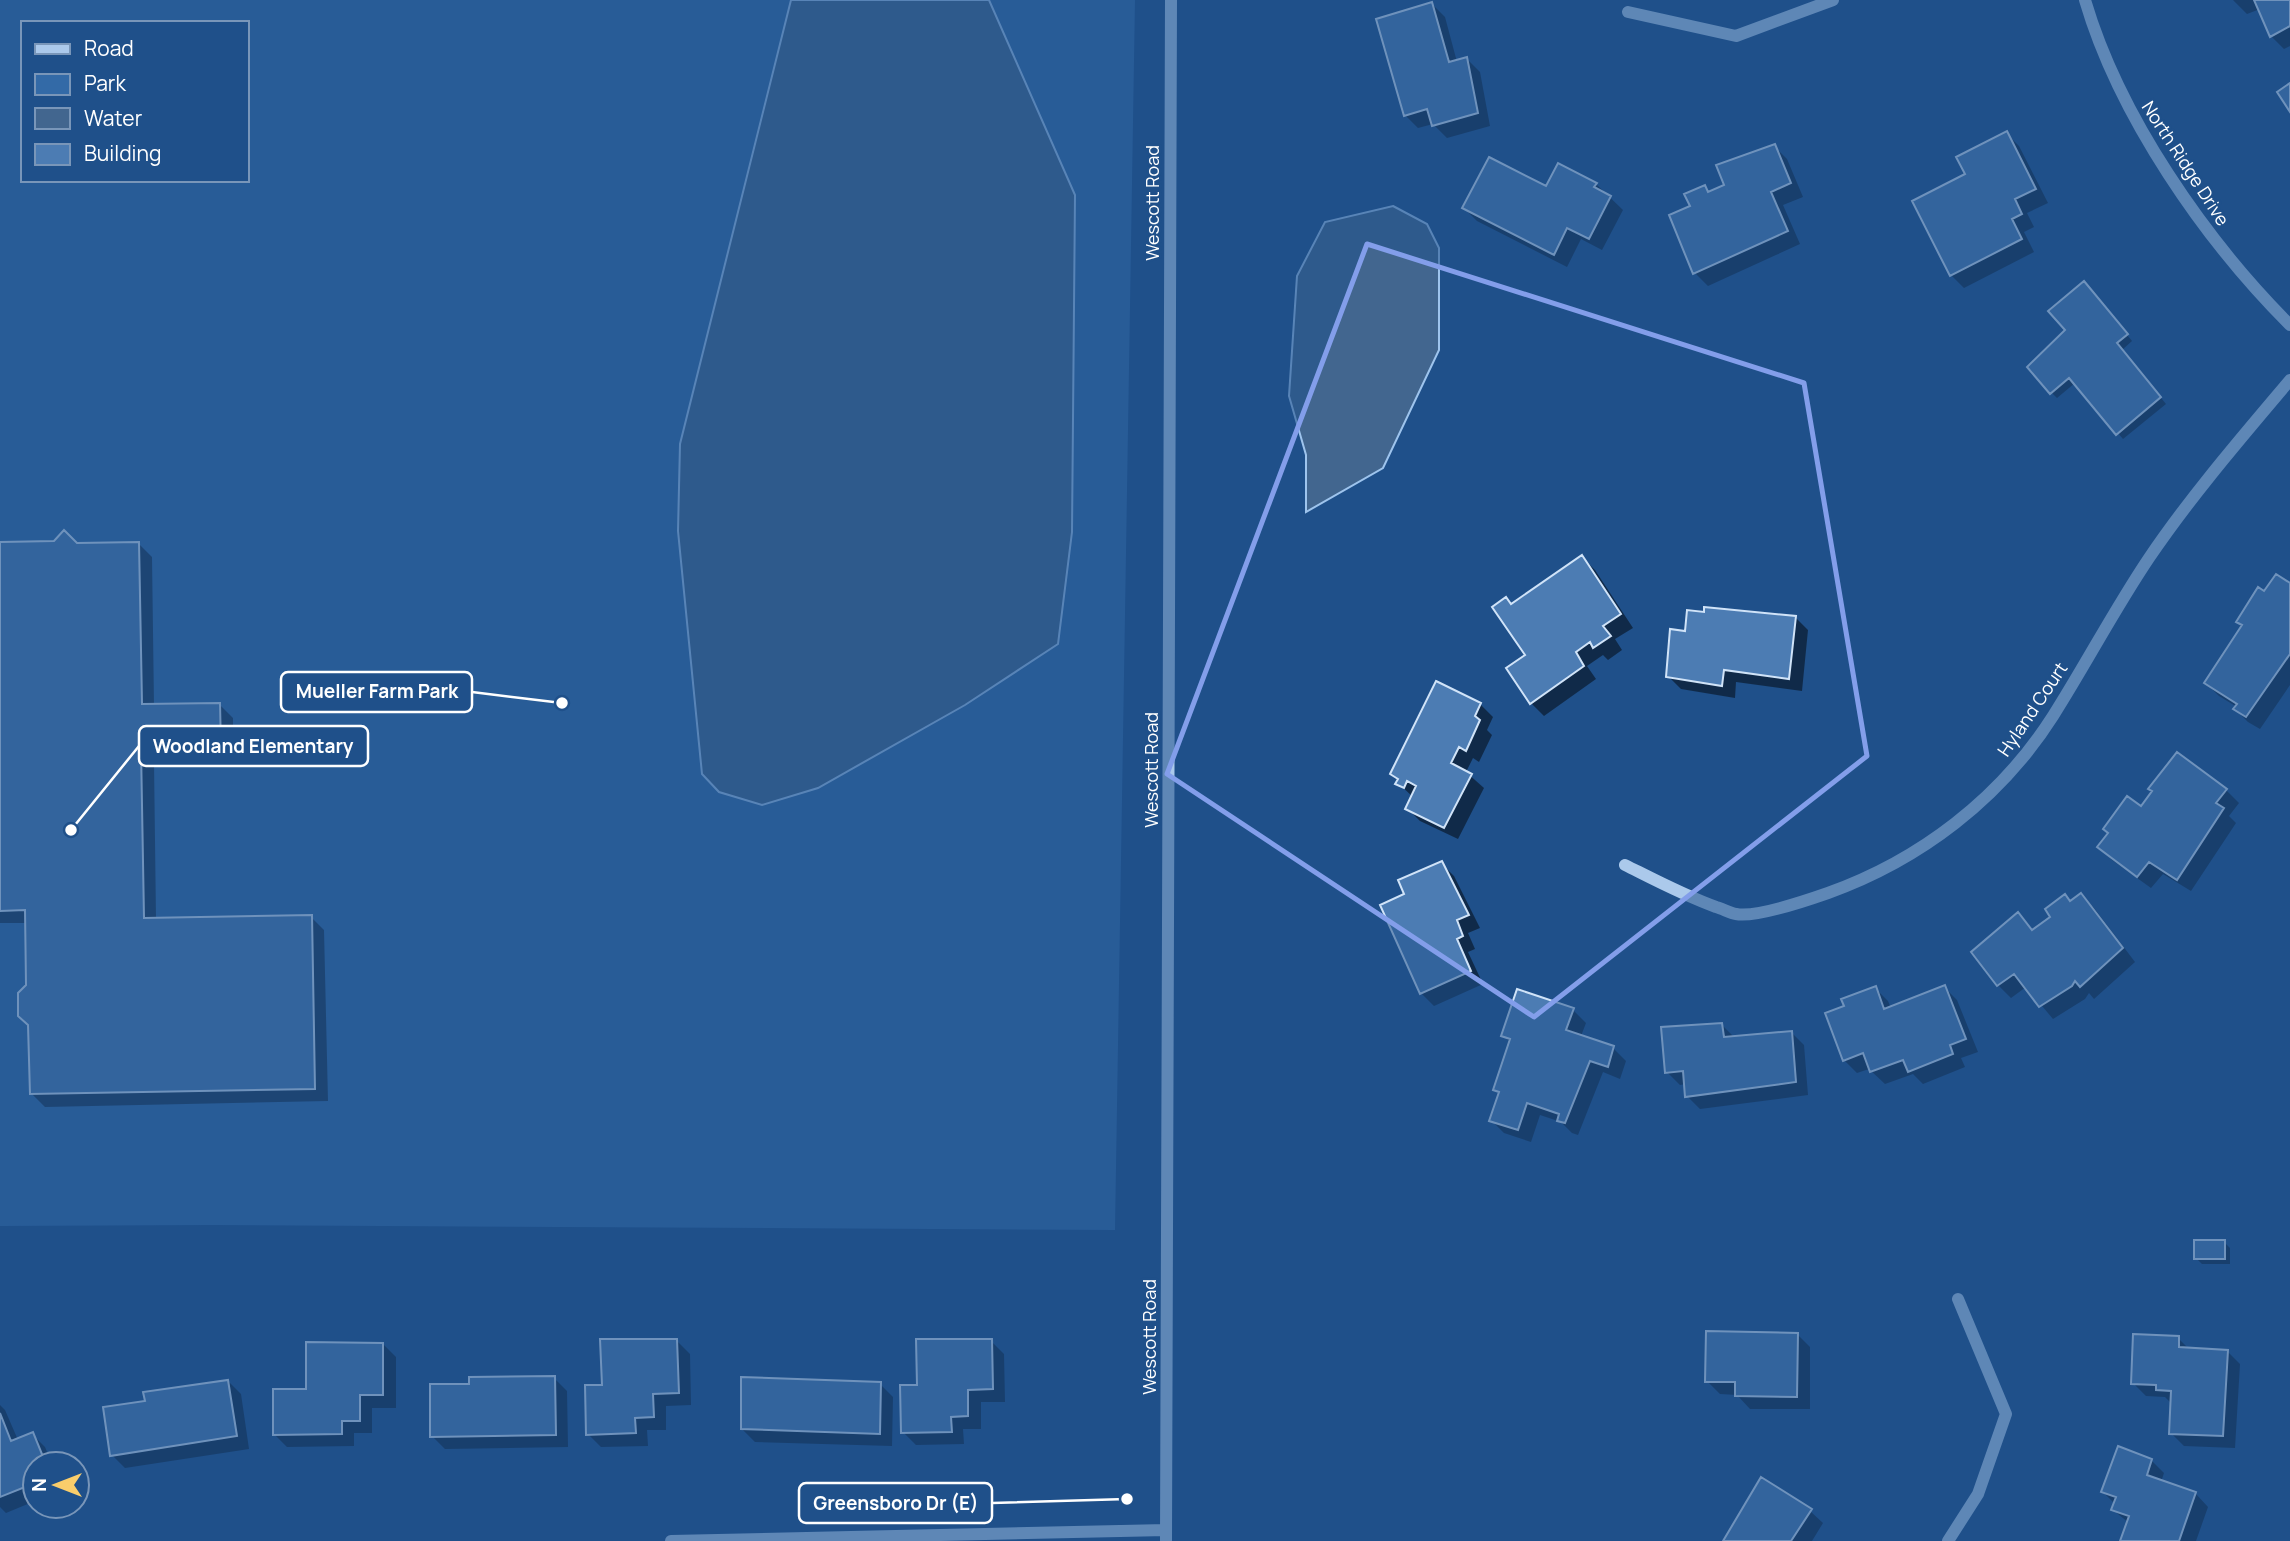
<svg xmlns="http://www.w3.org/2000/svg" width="2290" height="1541" font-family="Manrope,sans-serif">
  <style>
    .green { fill: #336aa7; fill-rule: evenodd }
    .water { fill: #42668f; stroke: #9ec4ed; stroke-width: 2 }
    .shadow { fill: #0007 }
    .building { fill: #4c7cb3; stroke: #d0e3f8; stroke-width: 2 }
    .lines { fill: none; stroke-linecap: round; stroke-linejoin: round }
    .minor { stroke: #abc9eb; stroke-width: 12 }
    .marked { fill: none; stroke: #839eea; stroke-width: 5; stroke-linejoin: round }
    .labels { text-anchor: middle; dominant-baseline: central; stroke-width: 5; stroke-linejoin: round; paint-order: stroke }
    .street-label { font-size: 18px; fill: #fff; stroke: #1f508a }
    .leader { fill: none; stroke: #fff; stroke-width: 2.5 }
    .callout-dot { fill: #fff; stroke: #1f508a; stroke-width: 2.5 }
    .callout { fill: #1f508a; stroke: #fff; stroke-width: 2.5 }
    .callout-label { font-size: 19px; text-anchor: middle; font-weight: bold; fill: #fff }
  </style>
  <rect width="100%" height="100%" fill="#1f508a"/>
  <!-- green -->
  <path class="green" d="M0,0H1135L1115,1230L213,1225L0,1226ZM23,23H247V180H23Z"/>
  <!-- water -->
  <path class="water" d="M791,0H989L1075,195L1072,532L1058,644L965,705L818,788L762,805L719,792L702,774L678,531L680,444Z
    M1393,206L1427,224L1439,248V350L1383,468L1306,512V455L1289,396L1297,276L1325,222Z"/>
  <!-- shadow -->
  <path class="shadow" d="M2233,0H2290V46L2284,49L2271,36L2260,9L2247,14Z
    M1432,4L1445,17L1457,62L1467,59L1480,72L1490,126L1447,138L1433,124L1418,128L1405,115Z
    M2006,133L2019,146L2048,203L2027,213L2034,227L2024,232L2034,252L1964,288L1951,275L1968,175Z
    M1774,146L1787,159L1803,197L1783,205L1800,244L1708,286L1695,273L1692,207L1705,187L1711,193L1726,186Z
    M1596,184L1623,210L1602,250L1581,239L1567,267L1477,221L1464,208L1547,188Z
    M2090,289L2132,341L2122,350L2166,404L2123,439L2075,383L2057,398L2051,392L2067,330Z
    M0,543L139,544L152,557L154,706L220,705L233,718V760L154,762L156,919L311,917L324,930L328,1101L45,1107L32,1094L27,923H0Z
    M1582,557L1595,570L1633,628L1615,639L1622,650L1608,660L1603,655L1587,666L1596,679L1544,716L1531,703L1527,656L1512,605Z
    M2290,585V685L2260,729L2248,722L2235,709L2237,707L2219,696L2206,683L2243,627L2238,621L2265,593Z
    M1795,617L1808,630L1802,691L1736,682L1735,698L1681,689L1668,676L1687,633Z
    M1480,704L1493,717L1487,730L1492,735L1479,762L1473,758L1466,772L1484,788L1458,839L1420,821L1407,808L1413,797L1398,783L1399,781L1392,774Z
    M2226,790L2239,803L2229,816L2236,823L2191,891L2163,874L2151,888L2112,860L2099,847L2110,834L2141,809Z
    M1441,863L1454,876L1480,928L1468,933L1475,949L1468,952L1483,984L1434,1006L1421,993Z
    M2081,895L2094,908L2135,962L2094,999L2089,993L2085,999L2053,1019L2026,987L2011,998L1998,985L2018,914L2034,931Z
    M1944,987L1957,1000L1978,1052L1961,1058L1965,1067L1923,1084L1913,1074L1885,1084L1869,1069L1857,1073L1844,1060L1846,1007L1875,988L1888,1001L1891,1008Z
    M1573,1010L1586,1023L1581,1036L1613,1048L1626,1061L1620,1079L1603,1072L1578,1135L1572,1133L1561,1122L1540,1115L1531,1142L1504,1133L1491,1120L1500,1094L1495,1089L1510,1042L1503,1035Z
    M1722,1025L1735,1038L1791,1032L1804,1045L1808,1095L1700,1109L1687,1096L1686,1084L1680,1085L1667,1072Z
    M2224,1242L2230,1248V1264H2202L2196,1258Z
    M1797,1334L1810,1347V1409H1750L1737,1395L1720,1394L1707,1381Z
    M2178,1338L2189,1349L2227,1351L2240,1364L2235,1448L2184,1446L2171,1433L2170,1402L2165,1397L2146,1396L2133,1383Z
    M677,1341L690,1354L691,1405L666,1406V1430H647L648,1446L601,1447L588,1434L604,1387Z
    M991,1341L1004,1354L1005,1402H981V1429H963L964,1444L916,1445L903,1432L918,1387Z
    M383,1344L396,1357V1408H372V1433H354V1446L287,1447L274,1434L308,1390Z
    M554,1378L567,1391L568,1447L445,1449L432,1436L471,1386Z
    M228,1381L241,1394L249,1449L125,1468L112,1455L147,1402Z
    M880,1384L893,1397L892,1446L755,1442L742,1429Z
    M0,1405L5,1410L18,1440L32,1434L45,1447L52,1464H35V1501L6,1513L0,1507Z
    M2151,1460L2164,1473L2161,1482L2196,1494L2208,1507L2196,1541H2122L2129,1523L2113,1510L2115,1504L2103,1492Z
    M1810,1511L1823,1523L1812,1541H1725Z"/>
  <!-- building -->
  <path class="building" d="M2254,0H2290V26L2270,37Z
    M1432,2L1449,62L1467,57L1478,113L1432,126L1427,109L1404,116L1376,19Z
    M2290,83V112L2277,92Z
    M2007,131L2036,189L2015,199L2022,214L2012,219L2022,239L1950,276L1912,201L1965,174L1956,157Z
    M1775,144L1791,183L1771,192L1788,231L1693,274L1669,215L1690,206L1684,194L1705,185L1708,192L1724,185L1716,165Z
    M1489,157L1546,186L1558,163L1597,183L1594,187L1611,196L1589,239L1567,228L1554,255L1462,208Z
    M2084,281L2128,334L2117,343L2161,397L2116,435L2069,378L2050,394L2027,367L2065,330L2048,311Z
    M64,530L77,543L139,542L142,704L220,703L221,748L141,749L144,918L312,915L315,1089L30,1094L28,1025L18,1016V993L26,985L25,910L0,911V542L54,541Z
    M1582,555L1621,614L1603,626L1611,636L1593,648L1590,642L1576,652L1584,666L1530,704L1506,668L1525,655L1492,607L1506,597L1511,604Z
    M2276,574L2290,583V654L2246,717L2233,709L2237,704L2204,683L2242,625L2236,622L2258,587L2264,591Z
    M1704,607L1796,616L1789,679L1724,670L1722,686L1666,677L1670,629L1685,631L1687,610L1704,612Z
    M1436,681L1481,703L1475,716L1480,720L1466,751L1459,747L1451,763L1472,774L1444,828L1405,809L1416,786L1407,781L1404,788L1395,784L1398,779L1390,774Z
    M2177,752L2227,789L2216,803L2224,808L2177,880L2149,862L2137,877L2097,847L2108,833L2103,829L2127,796L2141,806L2152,791L2148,789Z
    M1442,861L1469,915L1457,920L1463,936L1457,939L1471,971L1420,994L1380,905L1404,894L1398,880Z
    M2081,893L2123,948L2080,987L2075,981L2072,986L2039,1007L2014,974L1997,986L1971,952L2018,912L2032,930L2050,917L2045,909L2065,894L2070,901Z
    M1945,985L1966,1039L1950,1045L1953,1054L1908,1072L1903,1060L1870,1072L1863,1053L1843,1061L1825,1013L1844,1006L1841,999L1876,986L1884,1009Z
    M1517,989L1574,1008L1566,1030L1614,1046L1608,1067L1590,1061L1565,1123L1557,1121L1559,1114L1527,1103L1518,1130L1489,1121L1499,1092L1493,1090L1510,1039L1501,1036Z
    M1722,1023L1724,1037L1792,1031L1796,1082L1685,1097L1683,1071L1665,1073L1661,1027Z
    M2194,1240H2225V1259H2194Z
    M1706,1331L1798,1333L1797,1397L1735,1396V1382H1705Z
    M2133,1334L2179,1336V1347L2228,1350L2223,1436L2169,1434L2171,1391L2156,1390V1385L2131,1384Z
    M600,1339H677L679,1393L653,1394L654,1417L635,1418L636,1433L586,1435L585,1385H602Z
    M916,1339H992L993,1389L968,1390V1416L951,1417L952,1432L901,1433L900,1385H917Z
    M306,1342L383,1343V1395H360V1421H342V1434L273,1435V1389H306Z
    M555,1376L556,1435L430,1437V1384H469V1377Z
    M741,1377L881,1382L880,1434L741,1429Z
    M228,1380L237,1436L110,1456L103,1407L145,1401L143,1392Z
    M0,1413L11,1441L33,1432L46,1464H35V1483L0,1497Z
    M2118,1446L2152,1459L2147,1475L2196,1492L2179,1541H2120L2129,1516L2111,1510L2116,1497L2101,1492Z
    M1761,1477L1812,1509L1791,1541H1723Z"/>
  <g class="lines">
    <!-- minor -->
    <path class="minor" d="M2085,0C2119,116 2205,240 2290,325
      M1628,12L1736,36L1833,0
      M1625,865C1655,880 1685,896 1716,907C1723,909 1730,913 1736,914C1756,918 1808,900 1828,893C1920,860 2000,799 2053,716C2086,664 2114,610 2149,558C2191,496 2241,438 2290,380
      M671,1541L1166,1530
      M1166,1541L1171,0
      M1948,1541L1978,1494L2006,1414L1958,1299"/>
  </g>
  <!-- marked area -->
  <path d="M0 0H2290V1541H0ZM1367,244L1804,383L1867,756L1534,1017L1167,774Z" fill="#1f508a" fill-opacity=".55" fill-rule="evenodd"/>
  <path class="marked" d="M1367,244L1804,383L1867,756L1534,1017L1167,774Z"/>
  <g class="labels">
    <!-- street labels -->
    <g class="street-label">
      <text transform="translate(2186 163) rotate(57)">North Ridge Drive</text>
      <text transform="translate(1152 203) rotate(-90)">Wescott Road</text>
      <text transform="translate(2032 709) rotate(-56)">Hyland Court</text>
      <text transform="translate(1151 770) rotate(-90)">Wescott Road</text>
      <text transform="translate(1149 1337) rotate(-90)">Wescott Road</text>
    </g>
  </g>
  <!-- callouts -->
  <path class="leader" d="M562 703L472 692M71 830L139 746M1127 1499L992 1503"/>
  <g class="callout-dot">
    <circle cx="562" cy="703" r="7"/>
    <circle cx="71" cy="830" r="7"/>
    <circle cx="1127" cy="1499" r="7"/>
  </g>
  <g class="callout">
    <rect x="281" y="672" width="191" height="40" rx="7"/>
    <rect x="139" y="726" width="229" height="40" rx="7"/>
    <rect x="799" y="1483" width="193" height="40" rx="7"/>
  </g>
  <g class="callout-label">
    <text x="377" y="698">Mueller Farm Park</text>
    <text x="253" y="753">Woodland Elementary</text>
    <text x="896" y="1510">Greensboro Dr (E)</text>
  </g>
  <!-- legend -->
  <rect x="21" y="21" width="228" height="161" fill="#1f508a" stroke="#7996b9" stroke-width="2"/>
  <rect x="35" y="44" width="35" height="10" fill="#abc9eb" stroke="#7996b9" stroke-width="2"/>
  <text x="84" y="56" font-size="21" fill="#ffffff">Road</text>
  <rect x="35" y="74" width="35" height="21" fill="#336aa7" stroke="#7996b9" stroke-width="2"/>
  <text x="84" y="91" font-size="21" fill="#ffffff">Park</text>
  <rect x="35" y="108" width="35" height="21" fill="#42668f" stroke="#7996b9" stroke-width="2"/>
  <text x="84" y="126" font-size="21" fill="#ffffff">Water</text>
  <rect x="35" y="144" width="35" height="21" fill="#4c7cb3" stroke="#7996b9" stroke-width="2"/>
  <text x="84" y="161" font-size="21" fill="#ffffff">Building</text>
  <!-- north arrow -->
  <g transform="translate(56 1485) rotate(270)"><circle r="33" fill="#1f508a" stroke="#7996b9" stroke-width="2"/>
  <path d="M0-5L12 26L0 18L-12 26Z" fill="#f9cd6b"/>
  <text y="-10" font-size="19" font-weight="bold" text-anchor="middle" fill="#ffffff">N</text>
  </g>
</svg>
